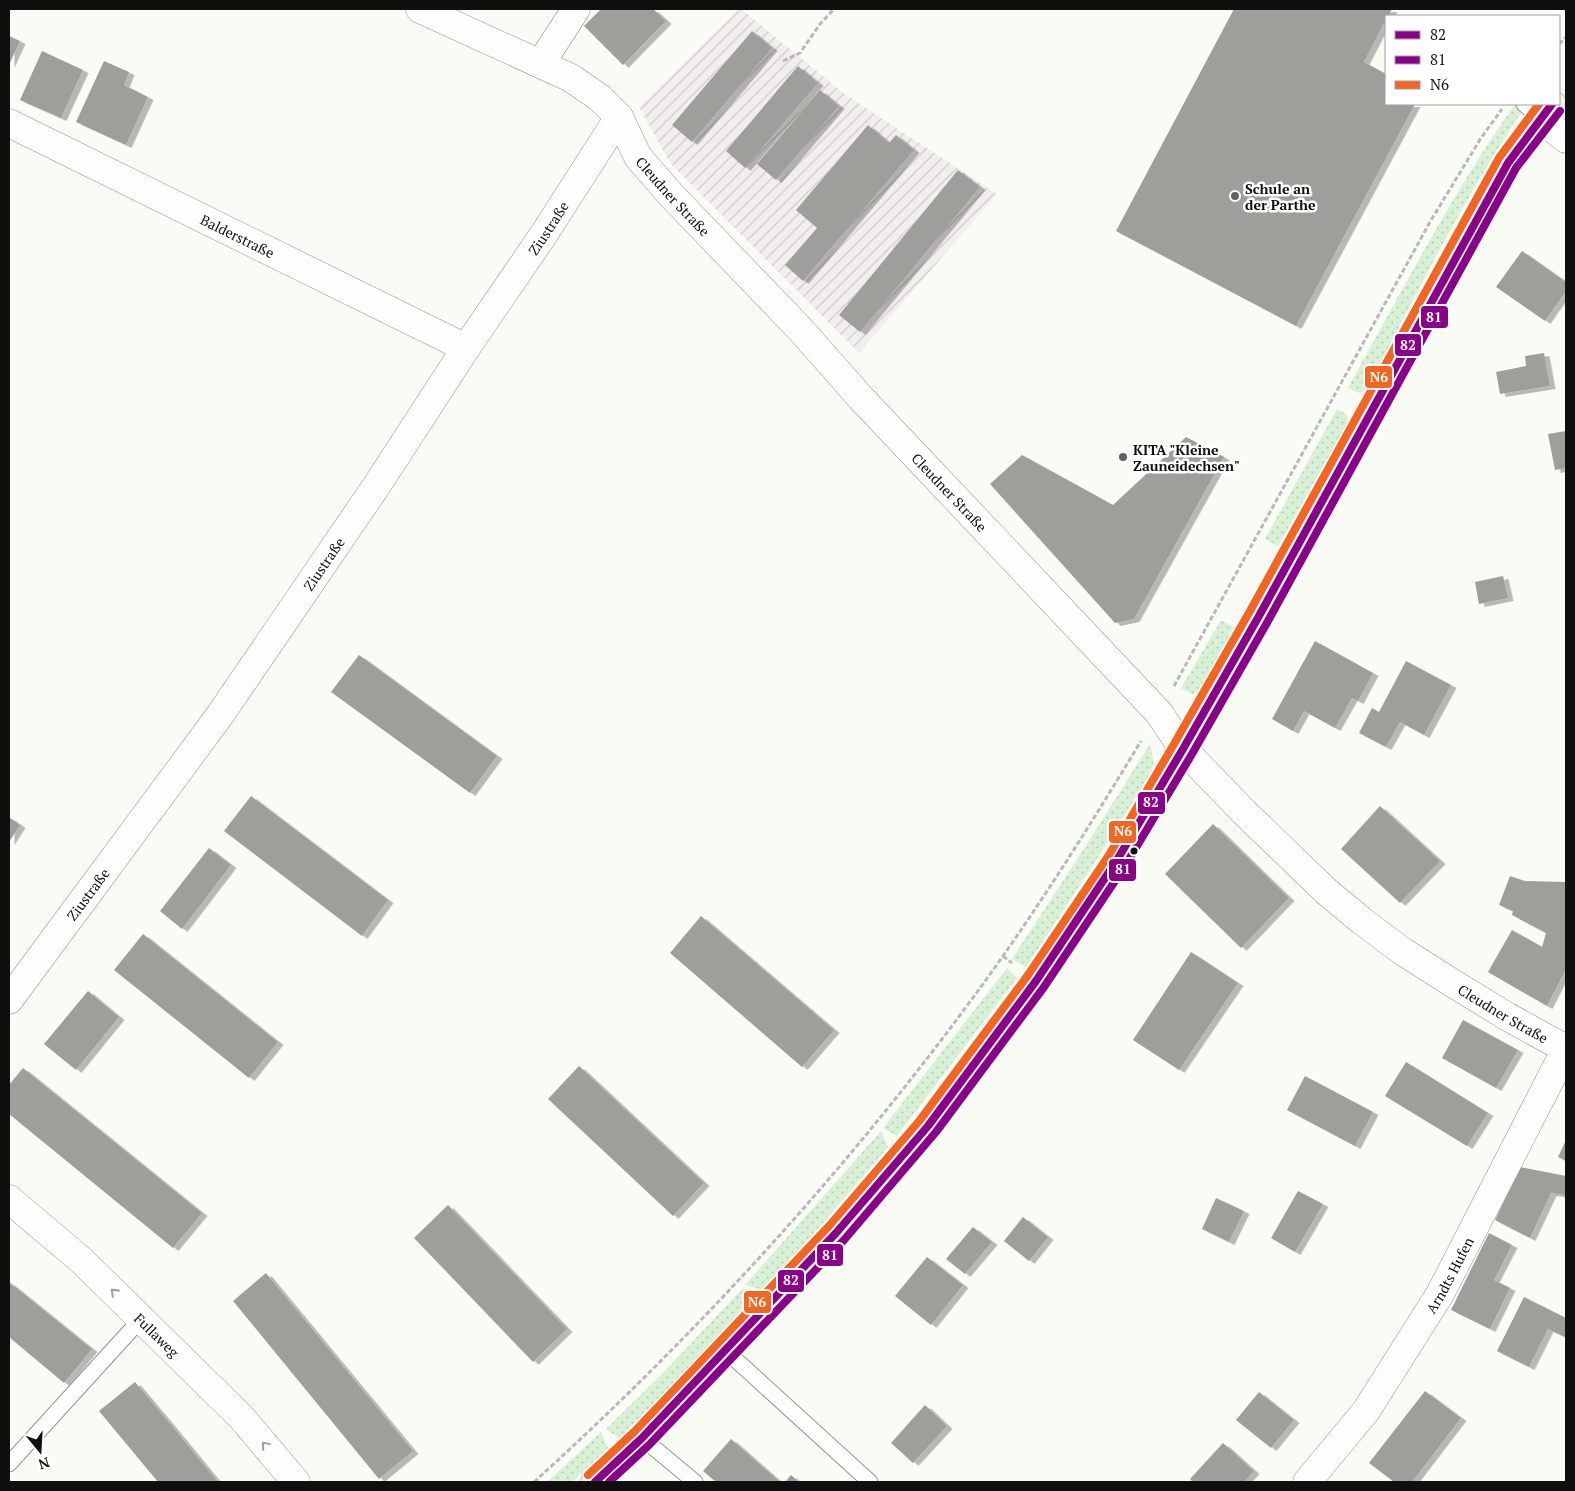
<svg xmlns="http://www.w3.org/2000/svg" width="1575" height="1491" font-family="'PT Serif',serif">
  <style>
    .industrial { fill: url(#industrial-furrows) }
    .grass { fill: url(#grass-dots) }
    .building { fill: #9e9f9a; filter: url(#shadow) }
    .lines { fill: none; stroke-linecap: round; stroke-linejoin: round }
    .service-casing { stroke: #949593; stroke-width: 17 }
    .minor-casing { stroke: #949593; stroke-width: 29 }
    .secondary-casing { stroke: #8b8c89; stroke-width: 29 }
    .path { stroke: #b8b9b8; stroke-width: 3; stroke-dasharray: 5 2.5; stroke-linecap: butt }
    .service { stroke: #fefefe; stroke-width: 15 }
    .minor { stroke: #fefefe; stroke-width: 28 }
    .secondary { stroke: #f0f5eb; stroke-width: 28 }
    .bus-1-casing { stroke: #fff; stroke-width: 11 }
    .bus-2-casing { stroke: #fff; stroke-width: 11 }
    .bus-3-casing { stroke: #fff; stroke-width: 11 }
    .bus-1 { stroke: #808; stroke-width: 8 }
    .bus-2 { stroke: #808; stroke-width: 8 }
    .bus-3 { stroke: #f26522; stroke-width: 8 }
    .oneway { stroke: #9e9e9e }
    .poi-dot { fill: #616260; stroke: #fff; stroke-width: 2 }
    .bus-dot { fill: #0f0f0f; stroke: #fff; stroke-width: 2 }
    .labels { text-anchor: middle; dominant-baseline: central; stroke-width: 5; stroke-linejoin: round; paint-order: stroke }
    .poi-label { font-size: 14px; font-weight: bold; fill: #0f0f0f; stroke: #fff; text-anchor: start }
    .street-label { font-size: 14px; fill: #0f0f0f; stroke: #fff }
    .line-badge { stroke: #fff; stroke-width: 2 }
    .badge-label { font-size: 14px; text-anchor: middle; font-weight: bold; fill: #fff }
  </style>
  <defs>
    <pattern id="industrial-furrows" width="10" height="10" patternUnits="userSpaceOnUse" patternTransform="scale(1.25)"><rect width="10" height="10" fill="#f2eeee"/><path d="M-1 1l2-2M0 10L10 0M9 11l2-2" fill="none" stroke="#cecbcb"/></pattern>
    <pattern id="grass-dots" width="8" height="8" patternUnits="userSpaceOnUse" patternTransform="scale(1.25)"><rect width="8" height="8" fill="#d8f0d6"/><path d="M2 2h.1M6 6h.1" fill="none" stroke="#b8cdb6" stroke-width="1.8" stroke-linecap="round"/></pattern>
    <filter id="shadow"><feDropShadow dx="5.5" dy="3" stdDeviation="0" flood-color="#0004"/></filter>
  </defs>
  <rect width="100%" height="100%" fill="#f9fbf5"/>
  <!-- industrial -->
  <path class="industrial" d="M739,9H741L846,95L997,194L859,353L670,163L639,107Z"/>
  <!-- grass -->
  <path class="grass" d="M1515,104L1523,110C1463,199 1416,295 1366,390L1359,393L1348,388C1401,292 1452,194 1515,104Z
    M1337,409L1346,414L1348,422L1278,546L1265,539Z
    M1221,620L1234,627L1199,691L1192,694L1181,688Z
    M1150,744L1154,763L1150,774L1101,853L1026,967L1012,959L1089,841Z
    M1007,968L1017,978L897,1136L883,1128Z
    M881,1131L888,1147L823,1223L762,1290L745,1285Z
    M743,1288L749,1304L676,1381L619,1438L606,1429L665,1371Z
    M601,1432L608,1448L572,1482H547Z"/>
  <!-- building -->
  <path class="building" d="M601,9H653L666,21L623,65L584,26Z
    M1234,9H1392L1388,16H1386V19L1364,62L1386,74V104H1415L1296,326L1116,231Z
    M752,31L772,48L692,142L672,125Z
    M9,36L20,41L9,65Z
    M42,51L83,70L61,118L20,100Z
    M104,61L129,72L124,85L148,97L126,145L76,122Z
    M798,66L818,83L745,168L726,151Z
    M820,90L839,106L776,180L757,164Z
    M868,125L889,143L896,135L914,150L803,281L785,265L817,228L796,210Z
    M958,170L980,187L860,332L839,315Z
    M1522,251L1566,282V291L1545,321L1496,287Z
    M1544,353L1550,386L1500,394L1496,372L1526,366L1525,356Z
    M1566,431V468L1555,470L1548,434Z
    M1186,437L1224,457L1134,619L1115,623L990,484L1022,455L1113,505Z
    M1503,576L1508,598L1479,604L1475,582Z
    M1315,641L1373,673L1358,701L1352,698L1335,728L1304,711L1293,731L1272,719Z
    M359,655L497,756L470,793L331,692Z
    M1406,661L1451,685L1424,735L1400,722L1386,747L1359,733L1372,708L1379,712Z
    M251,796L388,900L362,936L224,831Z
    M1380,806L1440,861L1400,903L1341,849Z
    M9,817L20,825L9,842Z
    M1213,824L1289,898L1241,948L1165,874Z
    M209,848L231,865L182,929L160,911Z
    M1510,876L1525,881L1566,882V969L1547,1006L1488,972L1512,930L1542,947L1546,933L1512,915L1513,911L1499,905Z
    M701,916L834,1030L802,1067L670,953Z
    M143,934L278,1042L249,1078L114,970Z
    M1191,952L1238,983L1179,1070L1133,1040Z
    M88,991L119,1017L76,1070L44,1044Z
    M1463,1020L1518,1050L1496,1088L1442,1058Z
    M1406,1062L1488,1113L1467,1146L1385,1096Z
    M579,1066L704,1183L673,1216L548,1099Z
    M23,1068L202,1213L173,1248L9,1114V1085Z
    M1305,1076L1373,1112L1355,1146L1287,1110Z
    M1566,1140V1161L1558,1157Z
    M1520,1167L1566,1176V1195L1551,1193L1530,1238L1495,1220Z
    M1298,1191L1323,1204L1295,1252L1271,1238Z
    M1216,1198L1244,1211L1229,1242L1202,1229Z
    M448,1205L567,1329L533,1362L414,1238Z
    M1023,1217L1048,1237L1029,1261L1004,1241Z
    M973,1227L992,1242L965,1274L946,1259Z
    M1489,1233L1512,1245L1494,1280L1510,1288L1490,1329L1451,1310Z
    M927,1257L963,1285L931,1325L895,1296Z
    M266,1273L413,1451L379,1479L233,1301Z
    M9,1282L92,1349L64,1383L9,1337Z
    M1524,1297L1566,1318V1334L1565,1337L1548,1329L1529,1367L1497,1351Z
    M135,1382L172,1426L218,1482H158L99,1411Z
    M1425,1391L1461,1418L1412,1482H1394L1369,1463Z
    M1259,1392L1294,1420L1271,1448L1236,1420Z
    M925,1405L947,1426L913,1463L891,1443Z
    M731,1439L780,1482H716L703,1471Z
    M1223,1443L1254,1471L1244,1482H1193L1190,1479Z
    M791,1475L799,1482H785Z"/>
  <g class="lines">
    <defs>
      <path id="service" d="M1524,104L1540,118
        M725,1350L870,1482
        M642,1438L695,1482
        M9,1464L141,1319"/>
      <g id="minor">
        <path id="s1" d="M420,9L571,78L600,98L619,117L638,157L672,196L800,329L860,397L1159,713L1183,749L1244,812L1327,892L1362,921L1402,951L1454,984L1508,1017L1566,1049"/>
        <path d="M541,63L576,9"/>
        <path d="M1540,118L1566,139"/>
        <path id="s2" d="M9,123L466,348"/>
        <path id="s3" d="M9,1000L220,715L377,485L466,348L544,234L619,117"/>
        <path id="s4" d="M9,1199L81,1260L242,1418L296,1482"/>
        <path id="s5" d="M1307,1482L1366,1411L1440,1294L1566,1049"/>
      </g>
      <path id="secondary" d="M595,1482L642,1438L836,1233L928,1126L1036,981L1117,860L1183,749L1259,616L1508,163L1540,118L1552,104"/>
    </defs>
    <!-- service casing -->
    <use href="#service" class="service-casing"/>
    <!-- minor casing -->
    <use href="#minor" class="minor-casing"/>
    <!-- secondary casing -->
    <use href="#secondary" class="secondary-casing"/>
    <!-- path -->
    <path class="path" d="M1559,44L1566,37
      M783,61L800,53L820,24L834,9
      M1174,686L1430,222L1481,138L1502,109
      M1003,956L1012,963
      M534,1482C708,1324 867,1148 1003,956C1052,886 1097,814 1141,741"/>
    <!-- service -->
    <use href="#service" class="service"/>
    <!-- minor -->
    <use href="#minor" class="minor"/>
    <!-- secondary -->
    <use href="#secondary" class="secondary"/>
    <defs>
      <path id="bus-1" d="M595,1482L642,1438L836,1233L928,1126L1036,981L1117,860L1183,749L1259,616L1508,163L1552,104"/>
      <path id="bus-2" d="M609,1482L649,1445L844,1240L936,1132L1044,987L1125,866L1192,754L1268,621L1516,168L1560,111"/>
      <path id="bus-3" d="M588,1475L635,1431L829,1226L920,1120L1028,975L1109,855L1174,744L1250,611L1499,158L1539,104"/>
    </defs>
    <!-- bus-1 casing -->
    <use href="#bus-1" class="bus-1-casing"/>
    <!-- bus-2 casing -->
    <use href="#bus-2" class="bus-2-casing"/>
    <!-- bus-3 casing -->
    <use href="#bus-3" class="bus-3-casing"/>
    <!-- bus-1 -->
    <use href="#bus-1" class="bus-1"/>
    <!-- bus-2 -->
    <use href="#bus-2" class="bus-2"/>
    <!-- bus-3 -->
    <use href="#bus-3" class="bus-3"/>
  </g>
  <!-- one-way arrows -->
  <defs><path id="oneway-chevron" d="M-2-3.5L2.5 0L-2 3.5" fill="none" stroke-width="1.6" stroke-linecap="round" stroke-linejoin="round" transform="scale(1.25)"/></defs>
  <g class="oneway">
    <use href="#oneway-chevron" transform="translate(114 1292) rotate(-136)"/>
    <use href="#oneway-chevron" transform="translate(265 1445) rotate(-130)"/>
  </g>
  <!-- markers -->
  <g class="poi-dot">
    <circle cx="1235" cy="196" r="5"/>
    <circle cx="1123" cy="457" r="5"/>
  </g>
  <circle class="bus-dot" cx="1134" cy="851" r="4.5"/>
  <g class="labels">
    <!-- poi labels -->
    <g class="poi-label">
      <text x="1245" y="188">Schule an<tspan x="1245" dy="16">der Parthe</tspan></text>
      <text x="1133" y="449">KITA "Kleine<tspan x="1133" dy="16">Zauneidechsen"</tspan></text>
    </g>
    <!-- street labels -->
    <g class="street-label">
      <text stroke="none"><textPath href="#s1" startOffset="325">Cleudner Straße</textPath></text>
      <text stroke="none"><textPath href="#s3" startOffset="942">Ziustraße</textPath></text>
      <text stroke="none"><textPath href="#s2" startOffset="255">Balderstraße</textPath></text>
      <text stroke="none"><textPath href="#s1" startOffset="730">Cleudner Straße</textPath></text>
      <text stroke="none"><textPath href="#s3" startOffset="538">Ziustraße</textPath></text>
      <text stroke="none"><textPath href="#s3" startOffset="132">Ziustraße</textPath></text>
      <text stroke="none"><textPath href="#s1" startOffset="1495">Cleudner Straße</textPath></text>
      <text stroke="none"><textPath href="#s5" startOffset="252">Arndts Hufen</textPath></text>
      <text stroke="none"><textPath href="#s4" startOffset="201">Fullaweg</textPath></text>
    </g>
  </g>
  <g class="line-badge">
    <rect x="1420" y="305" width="29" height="24" rx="5" fill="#808"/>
    <rect x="1394" y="333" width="28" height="24" rx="5" fill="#808"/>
    <rect x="1364" y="365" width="29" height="24" rx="5" fill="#f26522"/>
    <rect x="1137" y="791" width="29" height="24" rx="5" fill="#808"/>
    <rect x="1108" y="820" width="29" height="24" rx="5" fill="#f26522"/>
    <rect x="1108" y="858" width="29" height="24" rx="5" fill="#808"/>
    <rect x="816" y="1243" width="28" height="24" rx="5" fill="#808"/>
    <rect x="777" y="1269" width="28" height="24" rx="5" fill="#808"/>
    <rect x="743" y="1290" width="29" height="24" rx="5" fill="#f26522"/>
  </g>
  <g class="badge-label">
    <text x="1434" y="322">81</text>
    <text x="1408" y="350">82</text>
    <text x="1379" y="382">N6</text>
    <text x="1151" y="807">82</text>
    <text x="1123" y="836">N6</text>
    <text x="1123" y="874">81</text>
    <text x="830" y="1260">81</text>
    <text x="791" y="1285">82</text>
    <text x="757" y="1307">N6</text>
  </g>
  <!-- border -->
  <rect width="1575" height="1491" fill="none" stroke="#0f0f0f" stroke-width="20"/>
  <!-- legend -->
  <rect x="1385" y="15" width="175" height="90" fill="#ffffff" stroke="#9f9f9f"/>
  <rect x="1395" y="31" width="25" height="8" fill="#880088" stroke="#9f9f9f"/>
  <text x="1430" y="40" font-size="15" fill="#0f0f0f">82</text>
  <rect x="1395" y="56" width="25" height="8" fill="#880088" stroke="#9f9f9f"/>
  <text x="1430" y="65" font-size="15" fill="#0f0f0f">81</text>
  <rect x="1395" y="81" width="25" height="8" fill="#f26522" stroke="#9f9f9f"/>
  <text x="1430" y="90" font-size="15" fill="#0f0f0f">N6</text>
  <!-- north arrow -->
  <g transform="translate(40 1451) rotate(162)" stroke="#ffffff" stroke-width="4" paint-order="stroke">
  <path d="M0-4L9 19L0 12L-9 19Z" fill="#0f0f0f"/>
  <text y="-8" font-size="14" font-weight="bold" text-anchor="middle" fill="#0f0f0f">N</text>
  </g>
</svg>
